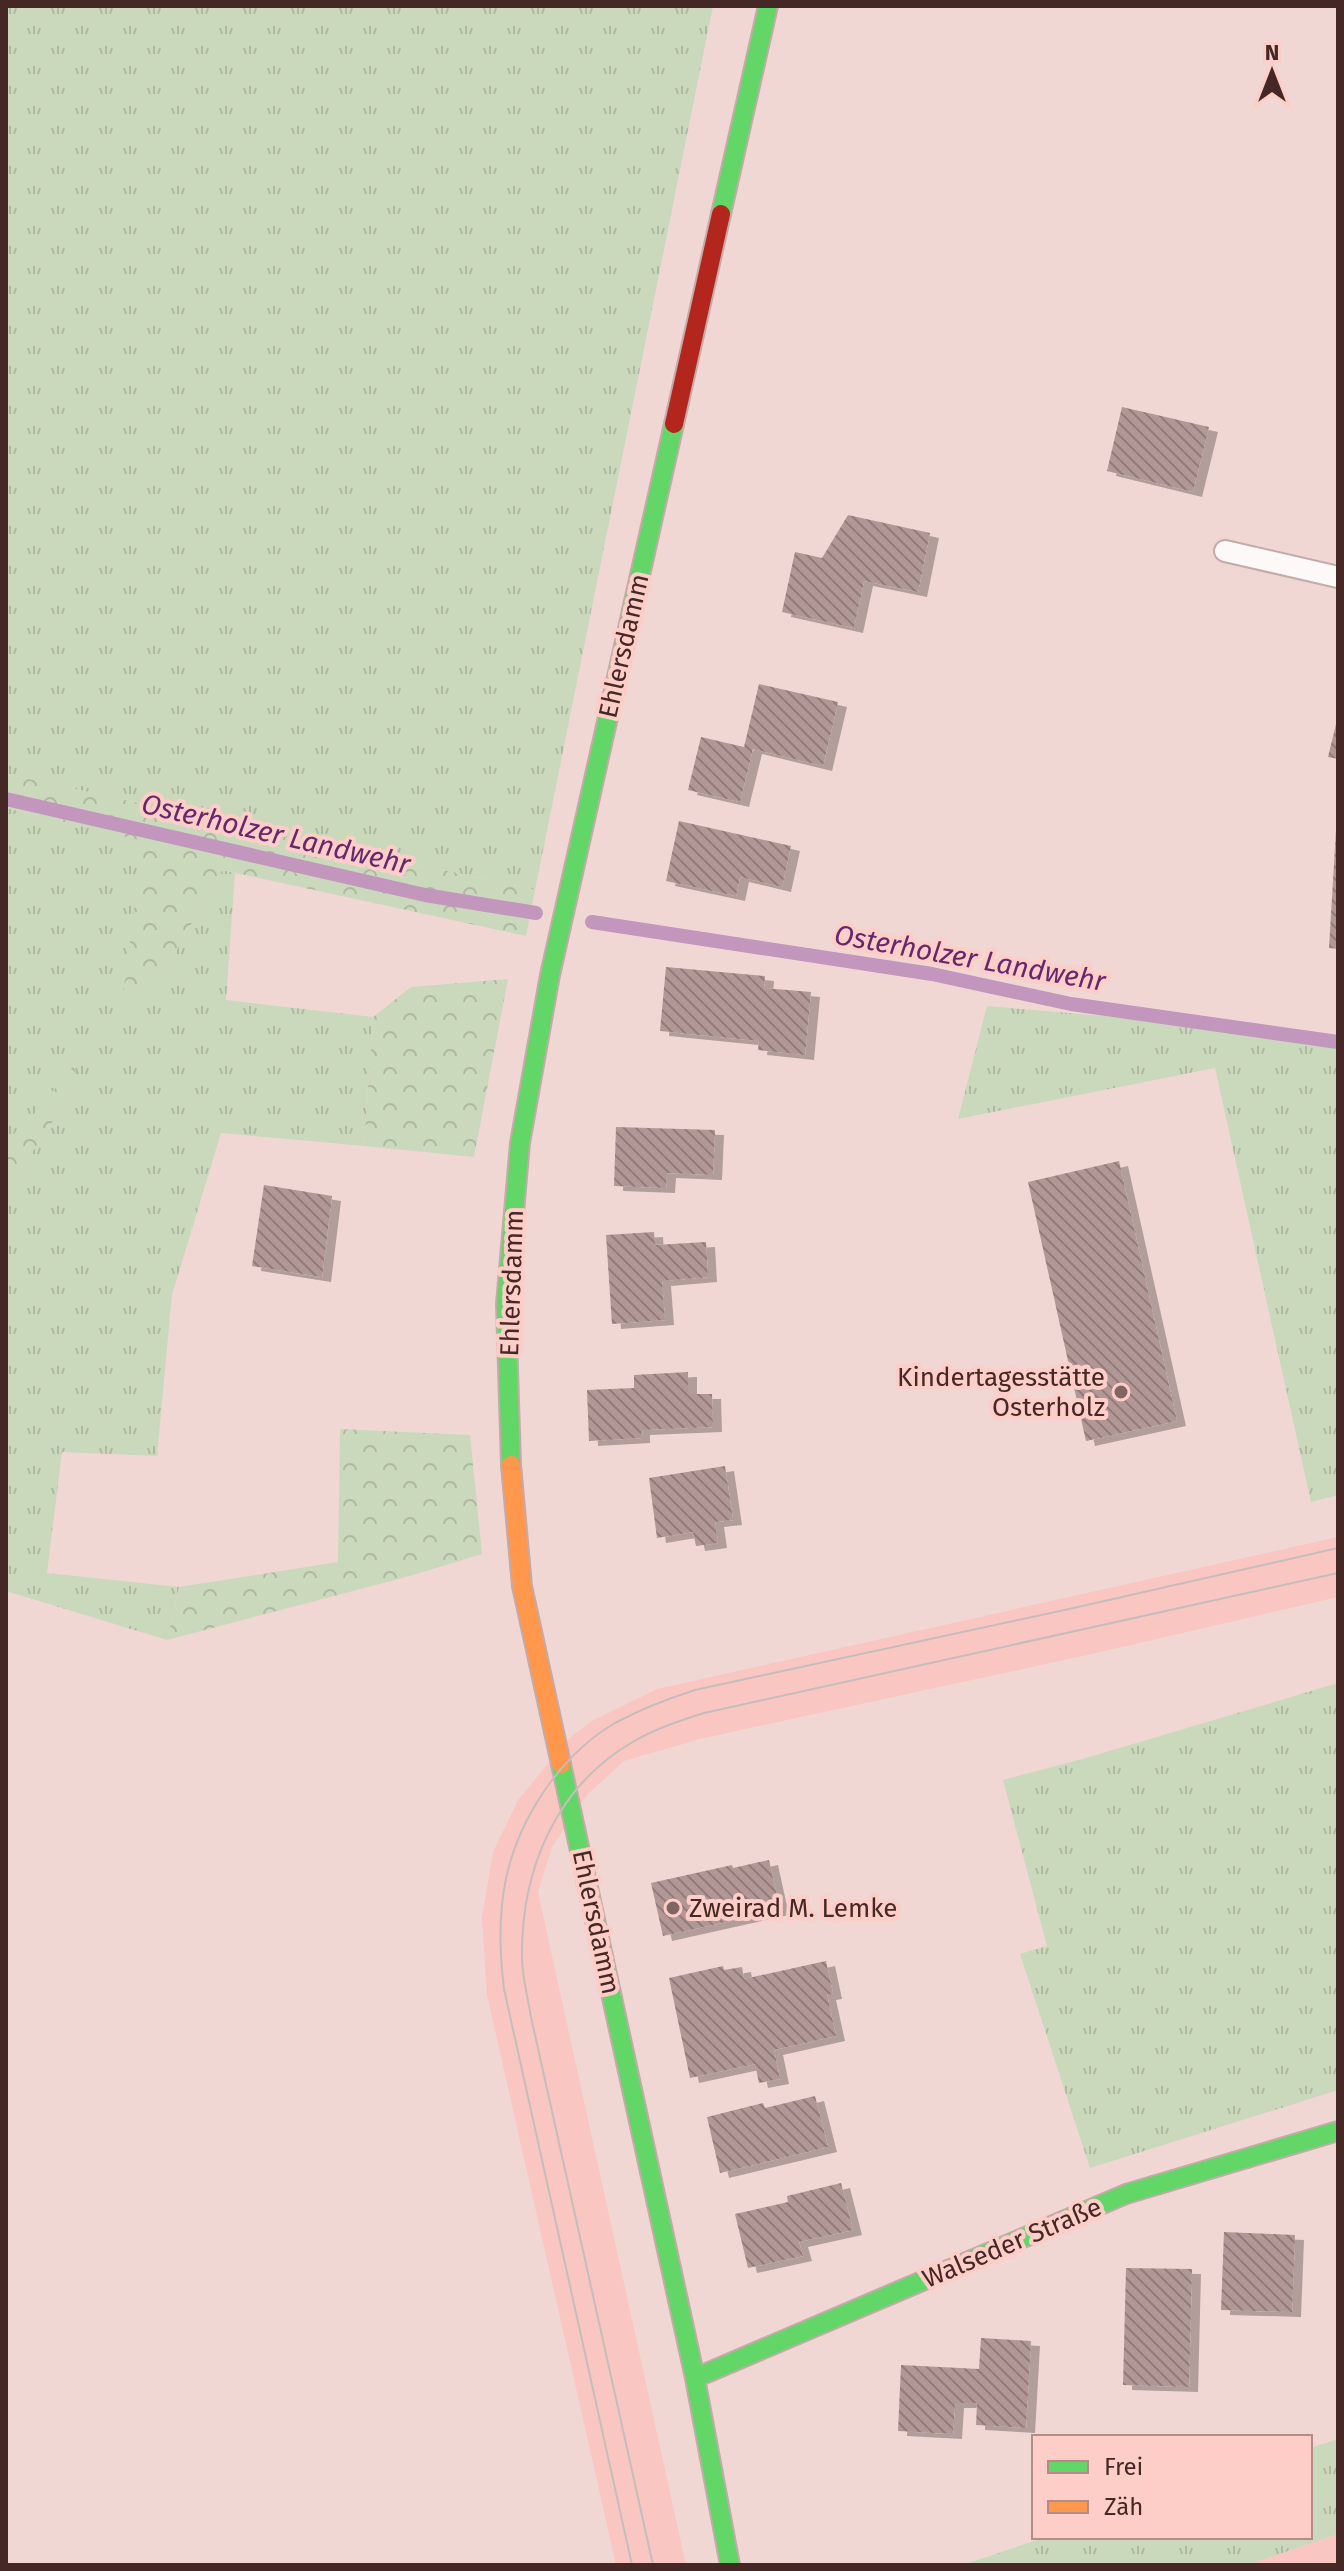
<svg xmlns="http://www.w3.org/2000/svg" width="1344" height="2571" font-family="'Fira Sans',sans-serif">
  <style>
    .built { fill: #f9c6c2 }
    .grass { fill: url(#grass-tufts) }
    .forest { fill: url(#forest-crowns) }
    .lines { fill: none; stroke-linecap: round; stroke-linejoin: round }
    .stream { stroke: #c397bd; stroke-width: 14 }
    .building { fill: url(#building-back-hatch); filter: url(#shadow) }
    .lane-casing { stroke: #c4aba9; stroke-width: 24 }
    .fast-casing { stroke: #c4aba9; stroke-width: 22 }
    .slow-casing { stroke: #c4aba9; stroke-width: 22 }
    .jam-casing { stroke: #c4aba9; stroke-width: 22 }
    .lane { stroke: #fdf9f9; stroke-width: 20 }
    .fast { stroke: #63d668; stroke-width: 18 }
    .slow { stroke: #ff974d; stroke-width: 18 }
    .jam { stroke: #b3261e; stroke-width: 18 }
    .tram { stroke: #c4bdbc; stroke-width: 2 }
    .poi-dot { fill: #816562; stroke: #fdcdc8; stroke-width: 3 }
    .labels { text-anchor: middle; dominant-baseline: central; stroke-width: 8; stroke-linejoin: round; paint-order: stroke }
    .street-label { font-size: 26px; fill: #452725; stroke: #fdcdc8 }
    .poi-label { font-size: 26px; fill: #452725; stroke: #fdcdc8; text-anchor: end }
    .water-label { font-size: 28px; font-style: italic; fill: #66276c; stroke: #fdcdc8 }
  </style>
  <defs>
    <pattern id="grass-tufts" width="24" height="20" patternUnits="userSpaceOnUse" patternTransform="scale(2)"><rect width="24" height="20" fill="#cad8bc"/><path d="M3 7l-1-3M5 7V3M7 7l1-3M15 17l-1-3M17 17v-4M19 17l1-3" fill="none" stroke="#afb9a1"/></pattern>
    <pattern id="forest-crowns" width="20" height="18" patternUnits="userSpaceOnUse" patternTransform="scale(2)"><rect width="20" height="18" fill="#cad8bc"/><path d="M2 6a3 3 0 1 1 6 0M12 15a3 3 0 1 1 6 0" fill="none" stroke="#afb9a1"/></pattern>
    <pattern id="building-back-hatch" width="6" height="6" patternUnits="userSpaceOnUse" patternTransform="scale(2)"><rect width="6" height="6" fill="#b19795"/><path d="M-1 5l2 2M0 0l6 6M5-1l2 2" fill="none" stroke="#927b79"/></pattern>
    <filter id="shadow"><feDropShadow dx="9" dy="5" stdDeviation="0" flood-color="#0004"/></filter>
  </defs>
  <rect width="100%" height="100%" fill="#f1d7d4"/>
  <!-- built -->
  <path class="built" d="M1338,1537V1597L1092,1654L704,1738L624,1761L587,1795L552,1847L538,1892L686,2565H616L487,1995L482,1918L493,1852L518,1800L568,1739L592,1721L657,1689Z
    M1338,2534V2565H1247Z"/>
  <!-- grass -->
  <path class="grass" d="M6,6H713L535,890L6,774Z
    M6,808L144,841L163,974L222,870L235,873L226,1000L373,1017L364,1146L221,1133L172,1295L157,1456L62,1452L47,1573L179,1587L167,1640L6,1591V1182L17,1174L78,1085L36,1112L6,1142Z
    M987,1006L1338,1036V1495L1311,1502L1215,1068L958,1119Z
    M1338,1683V2090L1090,2168L1020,1954L1047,1946L1003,1780L1086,1758Z
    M1338,2439V2534L1247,2565H963L1046,2537H1310V2448Z"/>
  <!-- forest -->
  <path class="forest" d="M6,774L535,890L526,936L222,870L163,974L122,1004L143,841L6,808Z
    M508,979L474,1157L364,1146L373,1017L411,987Z
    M74,1065L78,1085L17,1174L6,1182V1142L36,1112Z
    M340,1429L470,1435L482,1554L410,1576L167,1640L179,1587L338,1562Z"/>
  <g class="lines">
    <!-- stream -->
    <path class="stream" d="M6,799L425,895L536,913
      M592,922L932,974L1071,1004L1338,1042"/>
  </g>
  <!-- building -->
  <path class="building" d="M1122,407L1209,427L1193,492L1107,471Z
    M848,515L930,533L918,592L864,581L854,628L782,612L795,552L822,558Z
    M759,684L838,702L823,766L753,749L740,802L688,790L701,737L744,747Z
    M1337,720H1338V759L1328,757Z
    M679,821L791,846L782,887L740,877L736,896L666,881Z
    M1336,830H1338V949L1329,948Z
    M666,967L765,976L764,988L811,992L805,1055L758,1050L759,1041L660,1031Z
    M616,1127L715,1130L713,1175L667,1173L666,1188L614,1186Z
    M1119,1161L1177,1421L1086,1441L1028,1182Z
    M264,1185L332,1196L322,1277L252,1266Z
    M654,1232L655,1245L706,1242L708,1277L662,1281L665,1320L612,1324L606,1235Z
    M688,1372V1394H712L713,1427L641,1430V1438L589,1441L587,1390L634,1388V1375Z
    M725,1466L733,1520L715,1522L718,1543L696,1546L693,1532L657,1538L649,1478Z
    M769,1860L780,1910L663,1936L651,1883L732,1865L733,1868Z
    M826,1961L833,1994L827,1995L836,2036L774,2050L780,2079L759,2083L755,2064L690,2078L669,1978L723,1966L724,1970L742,1967L744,1979Z
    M815,2096L828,2147L720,2173L707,2117L763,2103L765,2108Z
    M841,2183L853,2230L799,2242L803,2256L748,2268L735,2214L788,2202L787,2196Z
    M1224,2232L1295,2235L1292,2312L1221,2310Z
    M1126,2268L1192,2269L1189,2387L1123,2385Z
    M981,2338L1031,2341L1026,2428L976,2425L977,2403H955L953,2434L898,2431L901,2365L979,2369Z"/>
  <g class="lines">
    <defs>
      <path id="lane" d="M1225,551L1338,577"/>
      <path id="fast" d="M721,214L768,6
        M511,1465L506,1304L520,1143L550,975L674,424
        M561,1764L695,2378L730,2565
        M695,2378L1126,2194L1338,2131"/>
      <path id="slow" d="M511,1465L522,1586L561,1764"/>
      <path id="jam" d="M674,424L721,214"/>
    </defs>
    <!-- lane casing -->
    <use href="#lane" class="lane-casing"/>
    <!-- fast casing -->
    <use href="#fast" class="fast-casing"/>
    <!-- slow casing -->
    <use href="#slow" class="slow-casing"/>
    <!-- jam casing -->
    <use href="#jam" class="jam-casing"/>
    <!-- lane -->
    <use href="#lane" class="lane"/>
    <!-- fast -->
    <use href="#fast" class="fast"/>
    <!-- slow -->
    <use href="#slow" class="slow"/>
    <!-- jam -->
    <use href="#jam" class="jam"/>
    <!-- tram -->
    <path class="tram" d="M632,2565L504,1989C494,1909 503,1846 552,1780C569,1758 591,1737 615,1723C641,1709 667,1699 695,1690L1069,1609L1338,1548
      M653,2565L531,2017C528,1998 522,1977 522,1957C521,1871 555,1788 631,1743C654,1729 679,1721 704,1713L1338,1573"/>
  </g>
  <!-- markers -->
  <g class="poi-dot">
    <circle cx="1121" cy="1392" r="8"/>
    <circle cx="673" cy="1908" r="8"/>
  </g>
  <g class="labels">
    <!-- street labels -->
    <g class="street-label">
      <text transform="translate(624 646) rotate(-77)">Ehlersdamm</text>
      <text transform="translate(512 1283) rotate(-88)">Ehlersdamm</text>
      <text transform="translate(596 1922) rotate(78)">Ehlersdamm</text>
      <text transform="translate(1012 2243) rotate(-23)">Walseder Straße</text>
    </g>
    <!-- poi labels -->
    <g class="poi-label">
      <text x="1105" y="1377">Kindertagesstätte<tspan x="1105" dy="30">Osterholz</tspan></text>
      <text x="689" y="1908" text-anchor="start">Zweirad M. Lemke</text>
    </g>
    <!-- water labels -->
    <g class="water-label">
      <text transform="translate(276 834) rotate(13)">Osterholzer Landwehr</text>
      <text transform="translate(970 958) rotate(10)">Osterholzer Landwehr</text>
    </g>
  </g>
  <!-- border -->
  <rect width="1344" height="2571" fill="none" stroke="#452725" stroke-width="16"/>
  <!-- legend -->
  <rect x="1032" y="2435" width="280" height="104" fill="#fdcdc8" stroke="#b38b87" stroke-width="2"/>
  <rect x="1048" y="2461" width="40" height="12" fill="#63d668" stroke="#b38b87" stroke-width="2"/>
  <text x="1104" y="2475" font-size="24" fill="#452725">Frei</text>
  <rect x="1048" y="2501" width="40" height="12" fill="#ff974d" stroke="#b38b87" stroke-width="2"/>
  <text x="1104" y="2515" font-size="24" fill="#452725">Zäh</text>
  <!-- north arrow -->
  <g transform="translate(1272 72)" stroke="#fdcdc8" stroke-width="6" paint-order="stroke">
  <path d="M0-6L14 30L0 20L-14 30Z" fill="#452725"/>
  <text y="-12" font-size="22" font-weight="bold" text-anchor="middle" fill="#452725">N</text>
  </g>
</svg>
